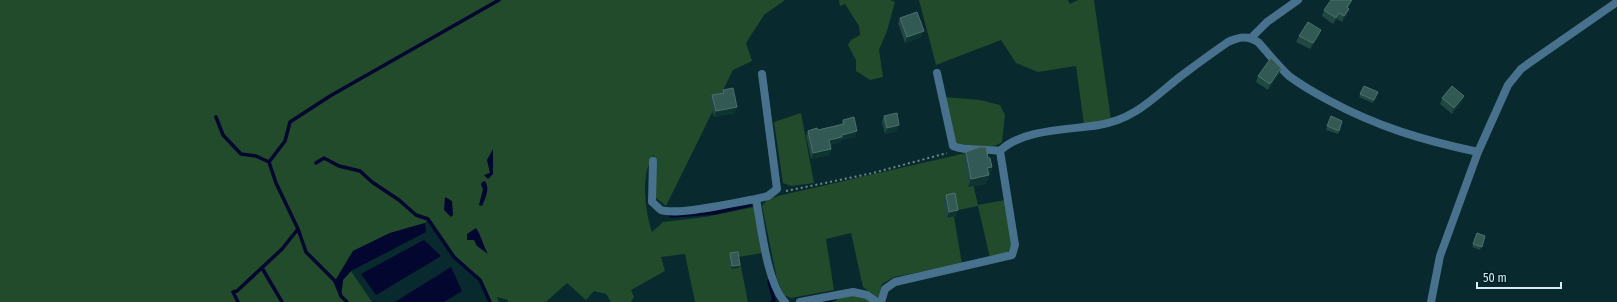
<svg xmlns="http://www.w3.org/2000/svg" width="1617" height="302" font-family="'Fira Sans Condensed',sans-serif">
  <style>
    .green { fill: #224b2b }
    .water { fill: #03062e }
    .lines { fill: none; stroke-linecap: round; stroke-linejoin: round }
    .stream { stroke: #03062e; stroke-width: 3.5 }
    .path { stroke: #6d888c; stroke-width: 2; stroke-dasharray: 2 3; stroke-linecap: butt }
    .street { stroke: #48718d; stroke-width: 8 }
    .wall { fill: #204741 }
    .shaded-wall { fill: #0e3431 }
    .building { fill: #335954; stroke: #4d706d }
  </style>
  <rect width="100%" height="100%" fill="#08292d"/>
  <!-- green -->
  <path class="green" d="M0,0H785L764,15L746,43L752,61L733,70L666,206L656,198L654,155C640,172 645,212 652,232L663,222L705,217L754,207L762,253L739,257L748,302H695L685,254L661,257L665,271L631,290L634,297L631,302H611L606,294L594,291L586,300L567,283L546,302H508V300L497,297L499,302H490L480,280L454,257L428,219L425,223L390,233L353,251L335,281L341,295L343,280L351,271L372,302H0Z
    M839,0H890L895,2L887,31L879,50L883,77L870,80L856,71V60L848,45L851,40L860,35L859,26L845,4L840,6Z
    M919,0H1068L1070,4L1078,0H1094L1111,120L1084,125L1076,66L1038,72L1016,63L1001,40L936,65Z
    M945,97L980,100L1000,105L1005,115L1002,142C990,151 971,146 956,143Z
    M801,113L814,183L791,186L783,183L774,122Z
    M966,153L978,205L1005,200L1012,243L1007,254L990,258L978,206L953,211L962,264L894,277L882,284L878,298L863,287L851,233L826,239L834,290L791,298L784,295L777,279L762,206L767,200L778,196Z
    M853,295L867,299L871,302H823Z"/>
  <!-- water -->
  <path class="water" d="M493,149V174L488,179L484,175L490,173L487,160Z
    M485,181C490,189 486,197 482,206L479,205L483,189L481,185L482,182Z
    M445,197L452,201L453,215L451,217L444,210Z
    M425,223L426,232L351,271L343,280L341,296L335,281L353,251L390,233Z
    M476,228C481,235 483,245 488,254L477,246L474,240H467V234Z
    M424,240L441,256L376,295L361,274Z
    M451,267L462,291L444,302H395Z"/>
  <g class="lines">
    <!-- stream -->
    <path class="stream" d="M216,117L223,135L241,154L256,156L269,162L276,183L298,229L306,252L335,281L341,296L347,302
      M269,162L285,141L290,122L330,96L499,0
      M316,163L324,158L339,166L360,171L372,182L399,200L416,215L428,219L454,257L480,280L490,302
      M671,216L714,213L750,205
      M262,268L282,302
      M769,281L774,300L772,302
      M238,302L233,292L237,291L282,249L298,229
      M823,302L835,299"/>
    <!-- path -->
    <path class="path" d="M786,191L873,173L947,153"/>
    <!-- street -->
    <path class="street" d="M1251,38L1267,22L1298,0
      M762,74L777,189L768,196L756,199C761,225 767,284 785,302
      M1000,151C1022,129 1069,130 1099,125C1135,119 1153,98 1181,76C1197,64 1212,53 1228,42C1239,37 1247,35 1258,42C1268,53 1278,66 1289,76C1301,85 1315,93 1328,100C1378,127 1422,140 1478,152
      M653,161L652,202C655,204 658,208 661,210C677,216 737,202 756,199
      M800,302L853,292L867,295L877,302
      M881,302L885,289L895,282L1012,255L1015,245L1000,151C984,148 968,152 953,146L937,73
      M1431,302L1440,256L1478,152L1508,85L1521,69L1532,61L1617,2"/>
  </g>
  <!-- wall -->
  <path class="wall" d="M1351,4L1348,8L1349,9L1347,15L1342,22L1337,19L1333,24L1322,16L1324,10Z
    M900,18L924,31L921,37L905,43L898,23Z
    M1321,30L1319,36L1310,49L1296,42L1299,36Z
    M1281,68L1279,74L1268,90L1256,82L1258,76Z
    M1364,86L1378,92L1373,103L1359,97Z
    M723,90L737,107L734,113L714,117L710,101L712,95L722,93Z
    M1442,98L1462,102L1452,114L1440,104Z
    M884,116L897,131L885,134L882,122Z
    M1331,116L1342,121L1338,134L1326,130Z
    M843,120L855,137L841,140L840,142L830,145L831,149L829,155L811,159L806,136L808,131L818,130L841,124Z
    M966,152L988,158L992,167L986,184L968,187L963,160Z
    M946,195L958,210L955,216L947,218L943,201Z
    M1477,233L1485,236L1480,250L1472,247Z
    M730,253L740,265L739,268L731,269L729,256Z"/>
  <!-- shaded-wall -->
  <path class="shaded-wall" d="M1352,0L1351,4L1344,13L1347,7Z
    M1349,9L1347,15L1342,22L1344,16Z
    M1339,13L1337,19L1333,24L1336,18Z
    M1321,30L1319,36L1310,49L1313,43Z
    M924,31L921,37L905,43L907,37Z
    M1281,68L1279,74L1268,90L1270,84Z
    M1464,96L1462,102L1452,114L1454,108Z
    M737,107L734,113L714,117L716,111Z
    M899,125L897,131L885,134L887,128Z
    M857,131L855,137L841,140L840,142L827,146L829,140L842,135Z
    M831,149L829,155L811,159L813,153Z
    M992,167L986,184L968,187L971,179L987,168Z
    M958,210L955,216L947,218L949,212Z
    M740,265L739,268L731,269L732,266Z"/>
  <!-- building -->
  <path class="building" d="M1331,0H1352L1347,7L1349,9L1344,16L1339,13L1336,18L1324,10Z
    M917,12L924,31L907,37L900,18Z
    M1308,22L1321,30L1313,43L1299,36Z
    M1271,58L1281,68L1270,84L1258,76Z
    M1364,86L1378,92L1374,100L1360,94Z
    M1452,86L1464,96L1454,108L1442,98Z
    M733,88L737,107L716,111L712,95L724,93L723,90Z
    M897,113L899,125L887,128L884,116Z
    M1331,116L1342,121L1339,131L1327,126Z
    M854,117L857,131L842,135V137L829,140L831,149L813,153L808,131L817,128L818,130L844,124L843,120Z
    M980,147H986L988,158H990L992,167L987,168L989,175L971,179L966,152Z
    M955,193L958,210L949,212L946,195Z
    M1477,233L1485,236L1482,247L1473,244Z
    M738,252L740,265L732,266L730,253Z"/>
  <!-- scale -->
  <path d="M1477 282v6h84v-6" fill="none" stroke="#d7edf1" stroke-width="2"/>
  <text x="1483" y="282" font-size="12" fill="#d7edf1" stroke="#001f24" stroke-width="3" paint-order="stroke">50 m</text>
</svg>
